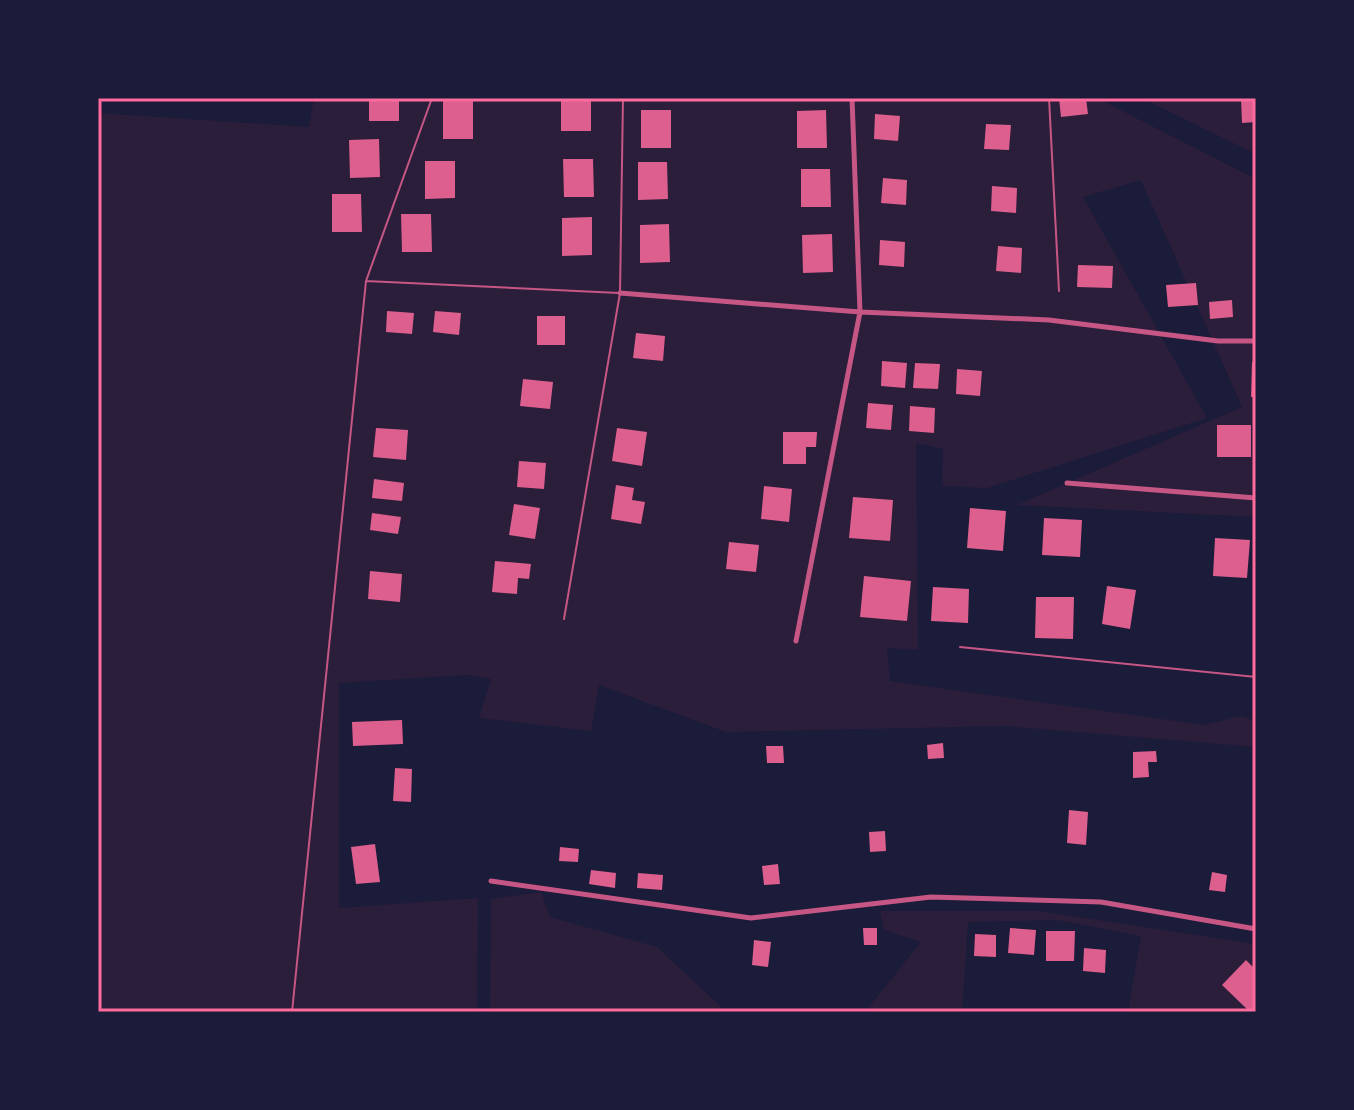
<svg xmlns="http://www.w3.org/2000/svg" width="1354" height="1110" font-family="'Playfair Display',serif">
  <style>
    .green { fill: #2a1e3b }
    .building { fill: #dd5f8e }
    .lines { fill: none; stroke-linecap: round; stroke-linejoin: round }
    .service { stroke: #c65784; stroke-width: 2 }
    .minor { stroke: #c65784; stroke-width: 5 }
    .neatline { fill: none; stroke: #ff6b9d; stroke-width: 3 }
  </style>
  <rect width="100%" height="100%" fill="#1b1b3a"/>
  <!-- green -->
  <path class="green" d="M314,98H1097L1256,179V517L1017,505L1242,407L1141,180L1083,197L1207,418L987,488L942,486L943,449L916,443L918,650L887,648L890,681L1204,725L1241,716L1256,721V747L1003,726L726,732L599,685L591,731L479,718L491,679L468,675L339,683V908L478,898L477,1012H98V113L309,127Z
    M1141,98H1256V154Z
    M541,892L550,917L657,947L727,1012H490L491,899Z
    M880,911H1038L1256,944V1012H1128L1141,936L1057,920L968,922L962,1012H865L921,942L884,930Z"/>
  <!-- building -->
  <path class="building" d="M369,98H399V121H369Z
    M561,98H591V131H561Z
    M1059,98H1086L1088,114L1061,117Z
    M1241,98H1256V122L1242,123Z
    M443,101H473V139H443Z
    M641,110H671V148H641Z
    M826,110L827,148H797V111Z
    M875,114L900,116L898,141L874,139Z
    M986,124L1011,125L1009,150L984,149Z
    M379,139L380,177L350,178L349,140Z
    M563,159H593L594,197H564Z
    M425,161H455V198L425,199Z
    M638,162H667L668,199L638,200Z
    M801,169H830L831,207H801Z
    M883,178L907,180L906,205L881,203Z
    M992,186L1017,188L1016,213L991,211Z
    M332,194H361L362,232H332Z
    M401,214H431L432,252H402Z
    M592,217V255L562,256V218Z
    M669,224L670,262L640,263V225Z
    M832,234L833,272L803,273L802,235Z
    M880,240L905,242L904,267L879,265Z
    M998,246L1022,248L1021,273L996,271Z
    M1078,265L1113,266L1112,288L1077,287Z
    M1196,283L1198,305L1168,307L1166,285Z
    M1232,300L1233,317L1210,319L1209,302Z
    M387,311L414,313L412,334L386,332Z
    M435,311L461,313L459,335L433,332Z
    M537,316H565V345H537Z
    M636,333L665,336L663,361L633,358Z
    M882,361L907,363L905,388L881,386Z
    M1252,362L1256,363V397H1251Z
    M915,363L940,364L938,389L913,388Z
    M957,369L982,371L980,396L956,394Z
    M523,379L553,382L550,409L520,406Z
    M868,403L893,405L891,430L866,428Z
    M910,406L935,408L934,433L909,431Z
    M1217,425H1251V457H1217Z
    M376,428L408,430L406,460L373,457Z
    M617,428L647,432L642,466L612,461Z
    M783,432H817L816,447H806V464H783Z
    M519,461L546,463L544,489L517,487Z
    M374,479L404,483L402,501L372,498Z
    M616,485L634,488L632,500L645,502L641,524L611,519Z
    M764,486L792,489L789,522L761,519Z
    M853,497L893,500L890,541L849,538Z
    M514,504L540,508L535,539L509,535Z
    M970,508L1006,511L1003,551L967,548Z
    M372,513L401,517L398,534L370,530Z
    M1044,518L1082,520L1080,557L1042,555Z
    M1215,538L1250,540L1247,578L1213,576Z
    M729,542L759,545L756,572L726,569Z
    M495,561L531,564L529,579L518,578L517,594L492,592Z
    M370,571L402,574L400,602L368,599Z
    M864,576L911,581L907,621L860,617Z
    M1107,586L1136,590L1130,629L1102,624Z
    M933,587L969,589L968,623L931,621Z
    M1036,597H1074L1073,639L1035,638Z
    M402,720L403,744L353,746L352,722Z
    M943,743L944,758L928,759L927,745Z
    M766,746H783L784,763H767Z
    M1156,751L1157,762H1148L1149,777L1133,778V752Z
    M395,768L412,769L411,802L393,801Z
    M1069,810L1088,812L1086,845L1067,843Z
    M885,831L886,851L870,852L869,832Z
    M375,844L380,882L356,884L351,847Z
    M560,847L579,849L578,862L559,861Z
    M778,864L780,884L764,885L762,866Z
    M591,870L616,873L615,888L589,884Z
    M1212,872L1227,875L1225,892L1209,890Z
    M638,873L663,875L662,890L637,888Z
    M863,928H877V945H864Z
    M1010,928L1036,930L1034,955L1008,953Z
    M1046,931H1075L1074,961H1046Z
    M975,934L996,935V957L974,956Z
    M754,940L771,942L768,967L752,965Z
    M1084,948L1106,950L1105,973L1083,971Z
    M1246,960L1256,970V1006L1250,1012L1222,985Z"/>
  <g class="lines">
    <!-- service -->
    <path class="service" d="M1049,98L1059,291
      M366,281L619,293
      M564,619L620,293L623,98
      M960,647L1256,677
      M292,1012L366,281L432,98"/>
    <!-- minor -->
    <path class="minor" d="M620,293L860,312L1049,320L1218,341H1256
      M1067,483L1256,498
      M796,641L860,312L852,98
      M491,881L751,918L931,897L1101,902L1256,929"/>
  </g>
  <!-- border -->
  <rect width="1354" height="1110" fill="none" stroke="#1b1b3a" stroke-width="200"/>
  <rect x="100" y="100" width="1154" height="910" class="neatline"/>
</svg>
